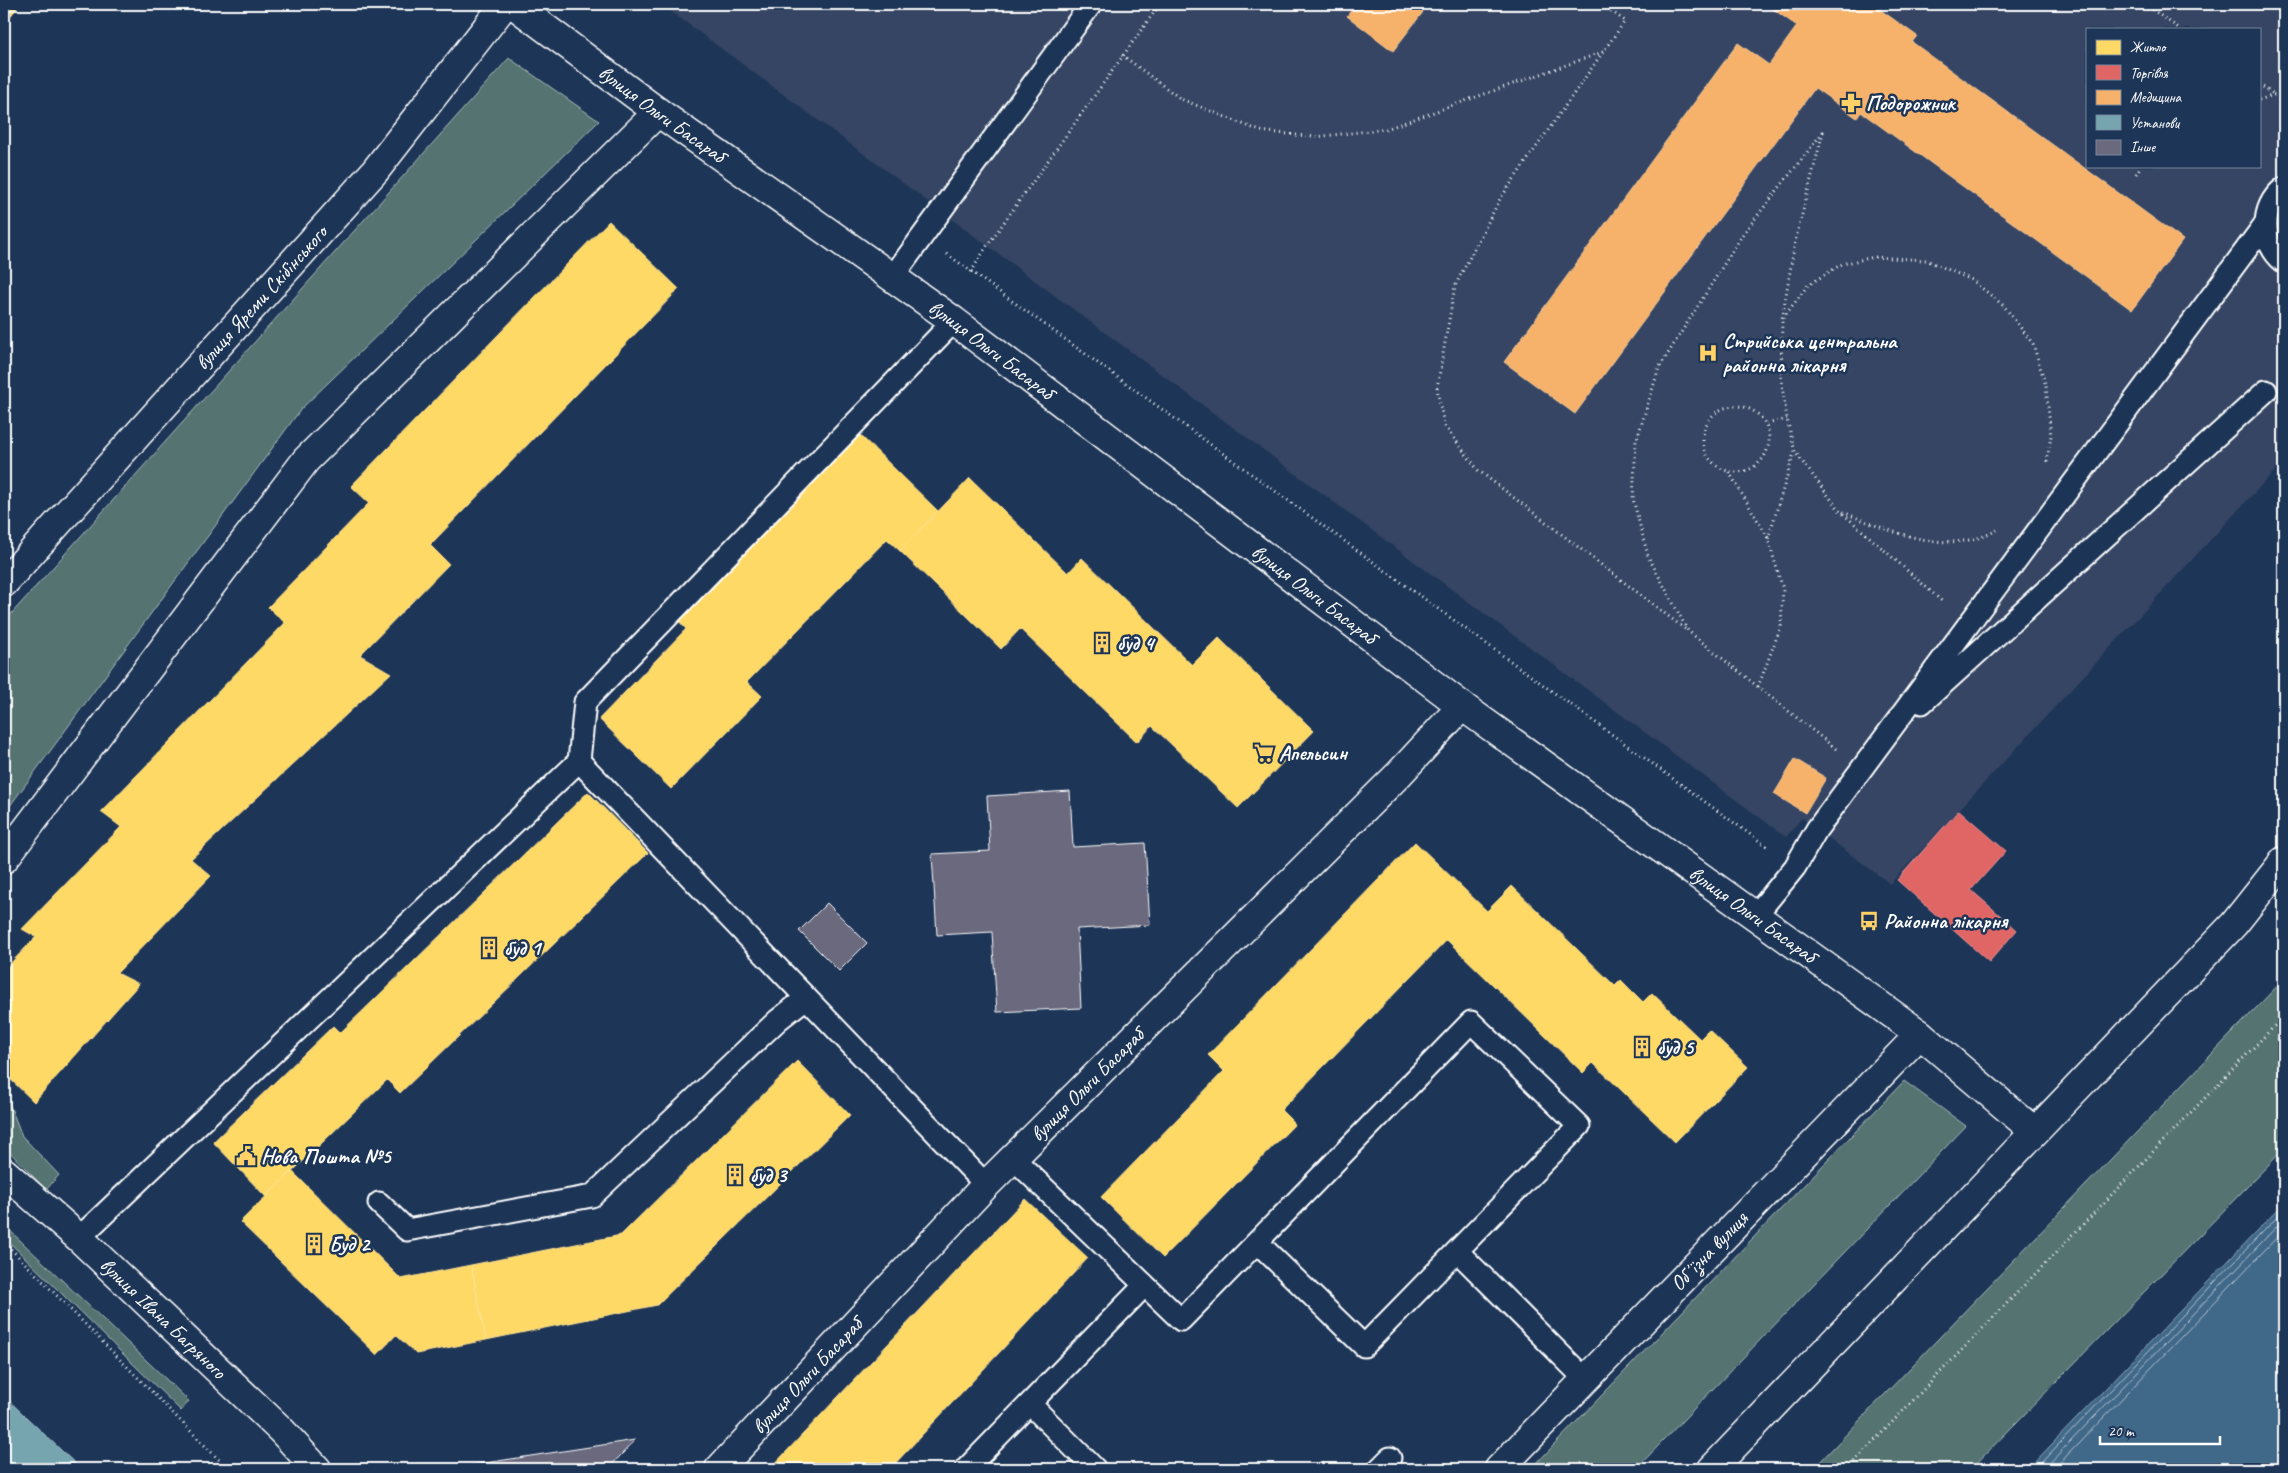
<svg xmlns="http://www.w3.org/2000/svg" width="2288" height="1473" font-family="Caveat,sans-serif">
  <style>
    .built { fill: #344563; fill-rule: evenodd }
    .green { fill: #557371; stroke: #aab9b8 }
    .water { fill: #416889; stroke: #8da4b8 }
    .homes { fill: #ffd966; stroke: #ffe494 }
    .shops { fill: #e06666; stroke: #e99494 }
    .health { fill: #f6b26b; stroke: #f9c997 }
    .public { fill: #76a5af; stroke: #9fc0c7 }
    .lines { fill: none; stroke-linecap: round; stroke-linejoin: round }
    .shore { stroke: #b3c3d0; stroke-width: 1 }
    .building { fill: #6a697e; stroke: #fff }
    .service-casing { stroke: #fff; stroke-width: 25 }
    .minor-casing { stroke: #fff; stroke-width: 31 }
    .trunk-casing { stroke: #fff; stroke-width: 31 }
    .path { stroke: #fff; stroke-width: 3; stroke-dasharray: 1 4; stroke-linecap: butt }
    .service { stroke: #1d3557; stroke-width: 21 }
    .minor { stroke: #1d3557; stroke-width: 28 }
    .trunk { stroke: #1d3557; stroke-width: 28 }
    .labels { text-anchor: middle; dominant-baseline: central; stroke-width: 5; stroke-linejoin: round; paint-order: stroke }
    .poi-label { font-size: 21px; font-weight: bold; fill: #fff; stroke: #1d3557; text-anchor: start }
    .street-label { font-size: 21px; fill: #fff; stroke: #1d3557 }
  </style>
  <rect width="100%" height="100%" fill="#1d3557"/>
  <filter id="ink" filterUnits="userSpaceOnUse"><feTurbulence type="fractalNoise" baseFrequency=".02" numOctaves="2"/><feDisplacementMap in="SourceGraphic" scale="10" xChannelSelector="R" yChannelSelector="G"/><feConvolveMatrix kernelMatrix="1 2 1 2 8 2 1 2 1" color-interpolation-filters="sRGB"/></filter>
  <g filter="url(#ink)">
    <!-- built -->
    <path class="built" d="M661,4H2284V461L1890,884L1802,818L1786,837ZM2087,29H2259V166H2087Z"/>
    <!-- green -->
    <path class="green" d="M509,58L599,121L301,409L4,814V622Z
      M2284,979V1149L1971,1469H1813Z
      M1904,1081L1966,1126L1636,1469H1531Z
      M4,1090L22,1136L59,1175L46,1190L4,1146Z
      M4,1225L189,1401L181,1411L4,1237Z"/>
    <!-- water -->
    <path class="water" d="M2284,1203V1469H2028Z"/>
    <!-- homes -->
    <path class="homes" d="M4,4H20L9,18L4,14Z
      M609,221L679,289L430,545L449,564L360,655L391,673L191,859L211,876L117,973L139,984L34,1102L4,1073V970L36,937L22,929L121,827L101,812L285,623L268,607L369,503L351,486Z
      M858,433L938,511L900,551L887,539L747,682L762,696L671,789L599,719L686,629L677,619Z
      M970,478L1068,573L1082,558L1192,665L1219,638L1314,731L1238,808L1152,726L1137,742L1020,629L1001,649L900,551Z
      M588,792L648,853L400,1093L387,1080L266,1197L213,1142L333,1026L340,1033Z
      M1415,842L1487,911L1512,886L1615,986L1621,980L1643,1002L1652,993L1700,1039L1709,1030L1748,1067L1675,1142L1593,1063L1583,1073L1447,940L1281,1110L1295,1124L1163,1258L1101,1197L1224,1071L1208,1055Z
      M797,1061L850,1115L657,1305L486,1340L471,1265L621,1235Z
      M292,1171L401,1279L471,1265L486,1340L416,1354L396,1335L377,1355L240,1222Z
      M1025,1199L1088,1258L890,1469H770Z"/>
    <!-- shops -->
    <path class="shops" d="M1959,810L2006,851L1971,890L2017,930L1989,962L1897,880Z"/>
    <!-- health -->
    <path class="health" d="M1356,4H1413L1423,12L1393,51L1347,16Z
      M1766,4H1804L1810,8L1814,4H1877L1875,6L1917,36L1912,42L2183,240L2132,310L1861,112L1857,118L1815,88L1575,414L1504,362L1738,43L1769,65L1797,26Z
      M1795,759L1826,778L1805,813L1774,794Z"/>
    <!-- public -->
    <path class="public" d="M4,1396L81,1469H4Z"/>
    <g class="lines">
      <!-- shore -->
      <path class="shore" d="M2035,1469L2284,1210
        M2044,1469L2284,1219
        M2054,1469L2284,1230"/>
    </g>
    <!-- building -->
    <path class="building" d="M1070,791L1073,847L1145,843L1150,925L1077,929L1081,1008L997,1012L992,932L937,935L932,854L990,851L987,796Z
      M827,903L867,943L839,971L799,931Z
      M635,1440L608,1469H446Z"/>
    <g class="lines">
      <defs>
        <path id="service" d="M2284,188C2259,207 2261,244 2284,262
          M892,278L1091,4
          M1922,703L2266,391
          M579,761L585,702L954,321
          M1756,915L1795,867L1817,829L2265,224
          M1013,1158L1181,1320L1471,1022L1579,1126L1364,1346L1258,1243
          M379,1203L407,1230L592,1196L778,1020L806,998
          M79,1238L579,761L986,1185
          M1457,1251L1585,1379
          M1030,1404L1095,1469
          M966,1469L1144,1286
          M1379,1469L1390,1458"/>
        <g id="minor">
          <path id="s1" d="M513,4L658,112L954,321L1462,706L1920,1034L2034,1131"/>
          <path id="s2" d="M4,583L375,171L505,4"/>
          <path d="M4,859L306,460L658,112"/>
          <path id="s3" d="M4,1172L79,1238L281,1430L317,1469"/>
          <path id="s4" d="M719,1469L986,1185L1399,774L1462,706"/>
          <path d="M1499,1469L1920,1034"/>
        </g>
        <path id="trunk" d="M1712,1469L2234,924L2284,861"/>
      </defs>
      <!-- service casing -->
      <use href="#service" class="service-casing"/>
      <!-- minor casing -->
      <use href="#minor" class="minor-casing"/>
      <!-- trunk casing -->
      <use href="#trunk" class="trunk-casing"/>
      <!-- path -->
      <path class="path" d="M2144,4L2180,29
        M1603,52L1500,199L1455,286L1437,388L1444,425L1478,470L1685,629
        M1122,55L1181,99L1260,131L1315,137L1386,129L1603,52L1625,21L1601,4
        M2259,84L2274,95
        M2259,100L2274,95L2284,96
        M2136,174L2141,166
        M947,254L1769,848
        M971,272L987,246L1160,4
        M1783,318L1808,285L1842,264L1874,257L1926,260L1972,280L2004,306L2033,344L2046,386L2051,436L2047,462
        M1703 439a33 33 0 1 1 66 0a33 33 0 1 1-66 0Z
        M1767,424L1787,419
        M1729,472L1768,538
        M1843,512C1890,532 1949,557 1997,530
        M1758,687L1781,626L1783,589L1768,539L1794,453
        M1836,749L1688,631L1648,556L1633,499L1636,442L1659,368L1743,234L1823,132L1795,242L1782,319L1781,378L1787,419L1795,452L1840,511L1944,603
        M4,1242L228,1469
        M4,1252L9,1247
        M1847,1469L2284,1016"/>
      <!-- service -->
      <use href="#service" class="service"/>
      <!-- minor -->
      <use href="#minor" class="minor"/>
      <!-- trunk -->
      <use href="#trunk" class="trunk"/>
    </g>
  </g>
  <!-- icons -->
  <defs>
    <symbol id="pharmacy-bare" viewBox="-9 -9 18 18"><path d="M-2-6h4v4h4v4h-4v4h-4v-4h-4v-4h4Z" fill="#ffd166" stroke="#1d3557" stroke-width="2.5" paint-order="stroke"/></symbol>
    <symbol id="hospital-bare" viewBox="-9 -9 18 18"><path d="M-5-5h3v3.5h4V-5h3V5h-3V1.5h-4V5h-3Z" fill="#ffd166" stroke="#1d3557" stroke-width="2.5" paint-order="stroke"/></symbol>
    <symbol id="building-bare" viewBox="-9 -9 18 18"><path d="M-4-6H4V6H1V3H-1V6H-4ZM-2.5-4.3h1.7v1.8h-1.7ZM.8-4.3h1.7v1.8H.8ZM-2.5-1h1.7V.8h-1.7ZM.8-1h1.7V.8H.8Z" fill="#ffd166" stroke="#1d3557" stroke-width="2.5" paint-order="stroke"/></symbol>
    <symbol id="supermarket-bare" viewBox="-9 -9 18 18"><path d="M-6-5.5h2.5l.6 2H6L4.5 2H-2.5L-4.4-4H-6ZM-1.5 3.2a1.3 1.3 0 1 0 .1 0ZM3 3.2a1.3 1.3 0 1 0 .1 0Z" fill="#ffd166" stroke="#1d3557" stroke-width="2.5" paint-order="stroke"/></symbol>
    <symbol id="bus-bare" viewBox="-9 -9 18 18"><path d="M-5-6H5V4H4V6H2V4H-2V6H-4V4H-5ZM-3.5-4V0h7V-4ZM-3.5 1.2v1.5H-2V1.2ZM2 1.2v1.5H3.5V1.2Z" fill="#ffd166" stroke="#1d3557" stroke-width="2.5" paint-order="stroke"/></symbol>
    <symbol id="civic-bare" viewBox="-9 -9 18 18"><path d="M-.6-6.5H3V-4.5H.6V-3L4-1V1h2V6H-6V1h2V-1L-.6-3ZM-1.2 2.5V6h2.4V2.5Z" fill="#ffd166" stroke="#1d3557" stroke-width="2.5" paint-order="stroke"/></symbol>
  </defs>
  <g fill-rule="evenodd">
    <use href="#pharmacy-bare" x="1837" y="89" width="28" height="28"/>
    <use href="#hospital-bare" x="1694" y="339" width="28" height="28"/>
    <use href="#building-bare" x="1088" y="629" width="28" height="28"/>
    <use href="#supermarket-bare" x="1250" y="739" width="28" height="28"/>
    <use href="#bus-bare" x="1855" y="907" width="28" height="28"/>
    <use href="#building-bare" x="475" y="934" width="28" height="28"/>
    <use href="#building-bare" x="1628" y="1033" width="28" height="28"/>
    <use href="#civic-bare" x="232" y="1142" width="28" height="28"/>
    <use href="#building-bare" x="721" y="1161" width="28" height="28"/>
    <use href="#building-bare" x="300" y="1230" width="28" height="28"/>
  </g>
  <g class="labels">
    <!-- poi labels -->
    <g class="poi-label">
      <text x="1866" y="103">Подорожник</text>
      <text x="1723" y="341">Стрийська центральна<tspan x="1723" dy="24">районна лікарня</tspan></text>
      <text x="1117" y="643">буд 4</text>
      <text x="1279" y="753">Апельсин</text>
      <text x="1884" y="921">Районна лікарня</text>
      <text x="504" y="948">буд 1</text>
      <text x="1657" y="1047">буд 5</text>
      <text x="261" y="1156">Нова Пошта №5</text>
      <text x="750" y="1175">буд 3</text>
      <text x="329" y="1244">Буд 2</text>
    </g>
    <!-- street labels -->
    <g class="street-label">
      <text stroke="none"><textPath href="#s1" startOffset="185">вулиця Ольги Басараб</textPath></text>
      <text stroke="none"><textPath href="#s2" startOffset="384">вулиця Яреми Скібінського</textPath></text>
      <text stroke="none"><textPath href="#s1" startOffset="590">вулиця Ольги Басараб</textPath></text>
      <text stroke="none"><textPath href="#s1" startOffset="995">вулиця Ольги Басараб</textPath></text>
      <text stroke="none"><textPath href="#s1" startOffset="1538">вулиця Ольги Басараб</textPath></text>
      <text stroke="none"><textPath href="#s4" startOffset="532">вулиця Ольги Басараб</textPath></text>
      <text transform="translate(1709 1251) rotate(-46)">Обʼїзна вулиця</text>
      <text stroke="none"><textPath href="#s3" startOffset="216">вулиця Івана Багряного</textPath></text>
      <text stroke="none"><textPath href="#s4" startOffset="128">вулиця Ольги Басараб</textPath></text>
    </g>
  </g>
  <!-- margin -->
  <rect width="2288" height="1473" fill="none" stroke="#1d3557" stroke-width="20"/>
  <rect x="10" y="10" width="2268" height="1453" fill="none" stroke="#fff" stroke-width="2" filter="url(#ink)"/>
  <!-- legend -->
  <rect x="2086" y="28" width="175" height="140" fill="#1d3557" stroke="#77869a"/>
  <rect x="2096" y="40" width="25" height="15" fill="#ffd966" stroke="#77869a"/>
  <text x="2130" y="52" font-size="15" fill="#ffffff">Житло</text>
  <rect x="2096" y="65" width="25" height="15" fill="#e06666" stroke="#77869a"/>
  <text x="2130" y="78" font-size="15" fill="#ffffff">Торгівля</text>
  <rect x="2096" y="90" width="25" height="15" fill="#f6b26b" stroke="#77869a"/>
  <text x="2130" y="102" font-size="15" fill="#ffffff">Медицина</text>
  <rect x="2096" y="115" width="25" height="15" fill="#76a5af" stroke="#77869a"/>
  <text x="2130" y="128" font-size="15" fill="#ffffff">Установи</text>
  <rect x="2096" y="140" width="25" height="15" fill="#6a697e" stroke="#77869a"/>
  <text x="2130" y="152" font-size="15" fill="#ffffff">Інше</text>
  <!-- scale -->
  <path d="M2100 1436v8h120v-8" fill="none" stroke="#ffffff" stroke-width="2.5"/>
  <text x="2108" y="1436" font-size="15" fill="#ffffff" stroke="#1d3557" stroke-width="4" paint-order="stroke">20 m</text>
</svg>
